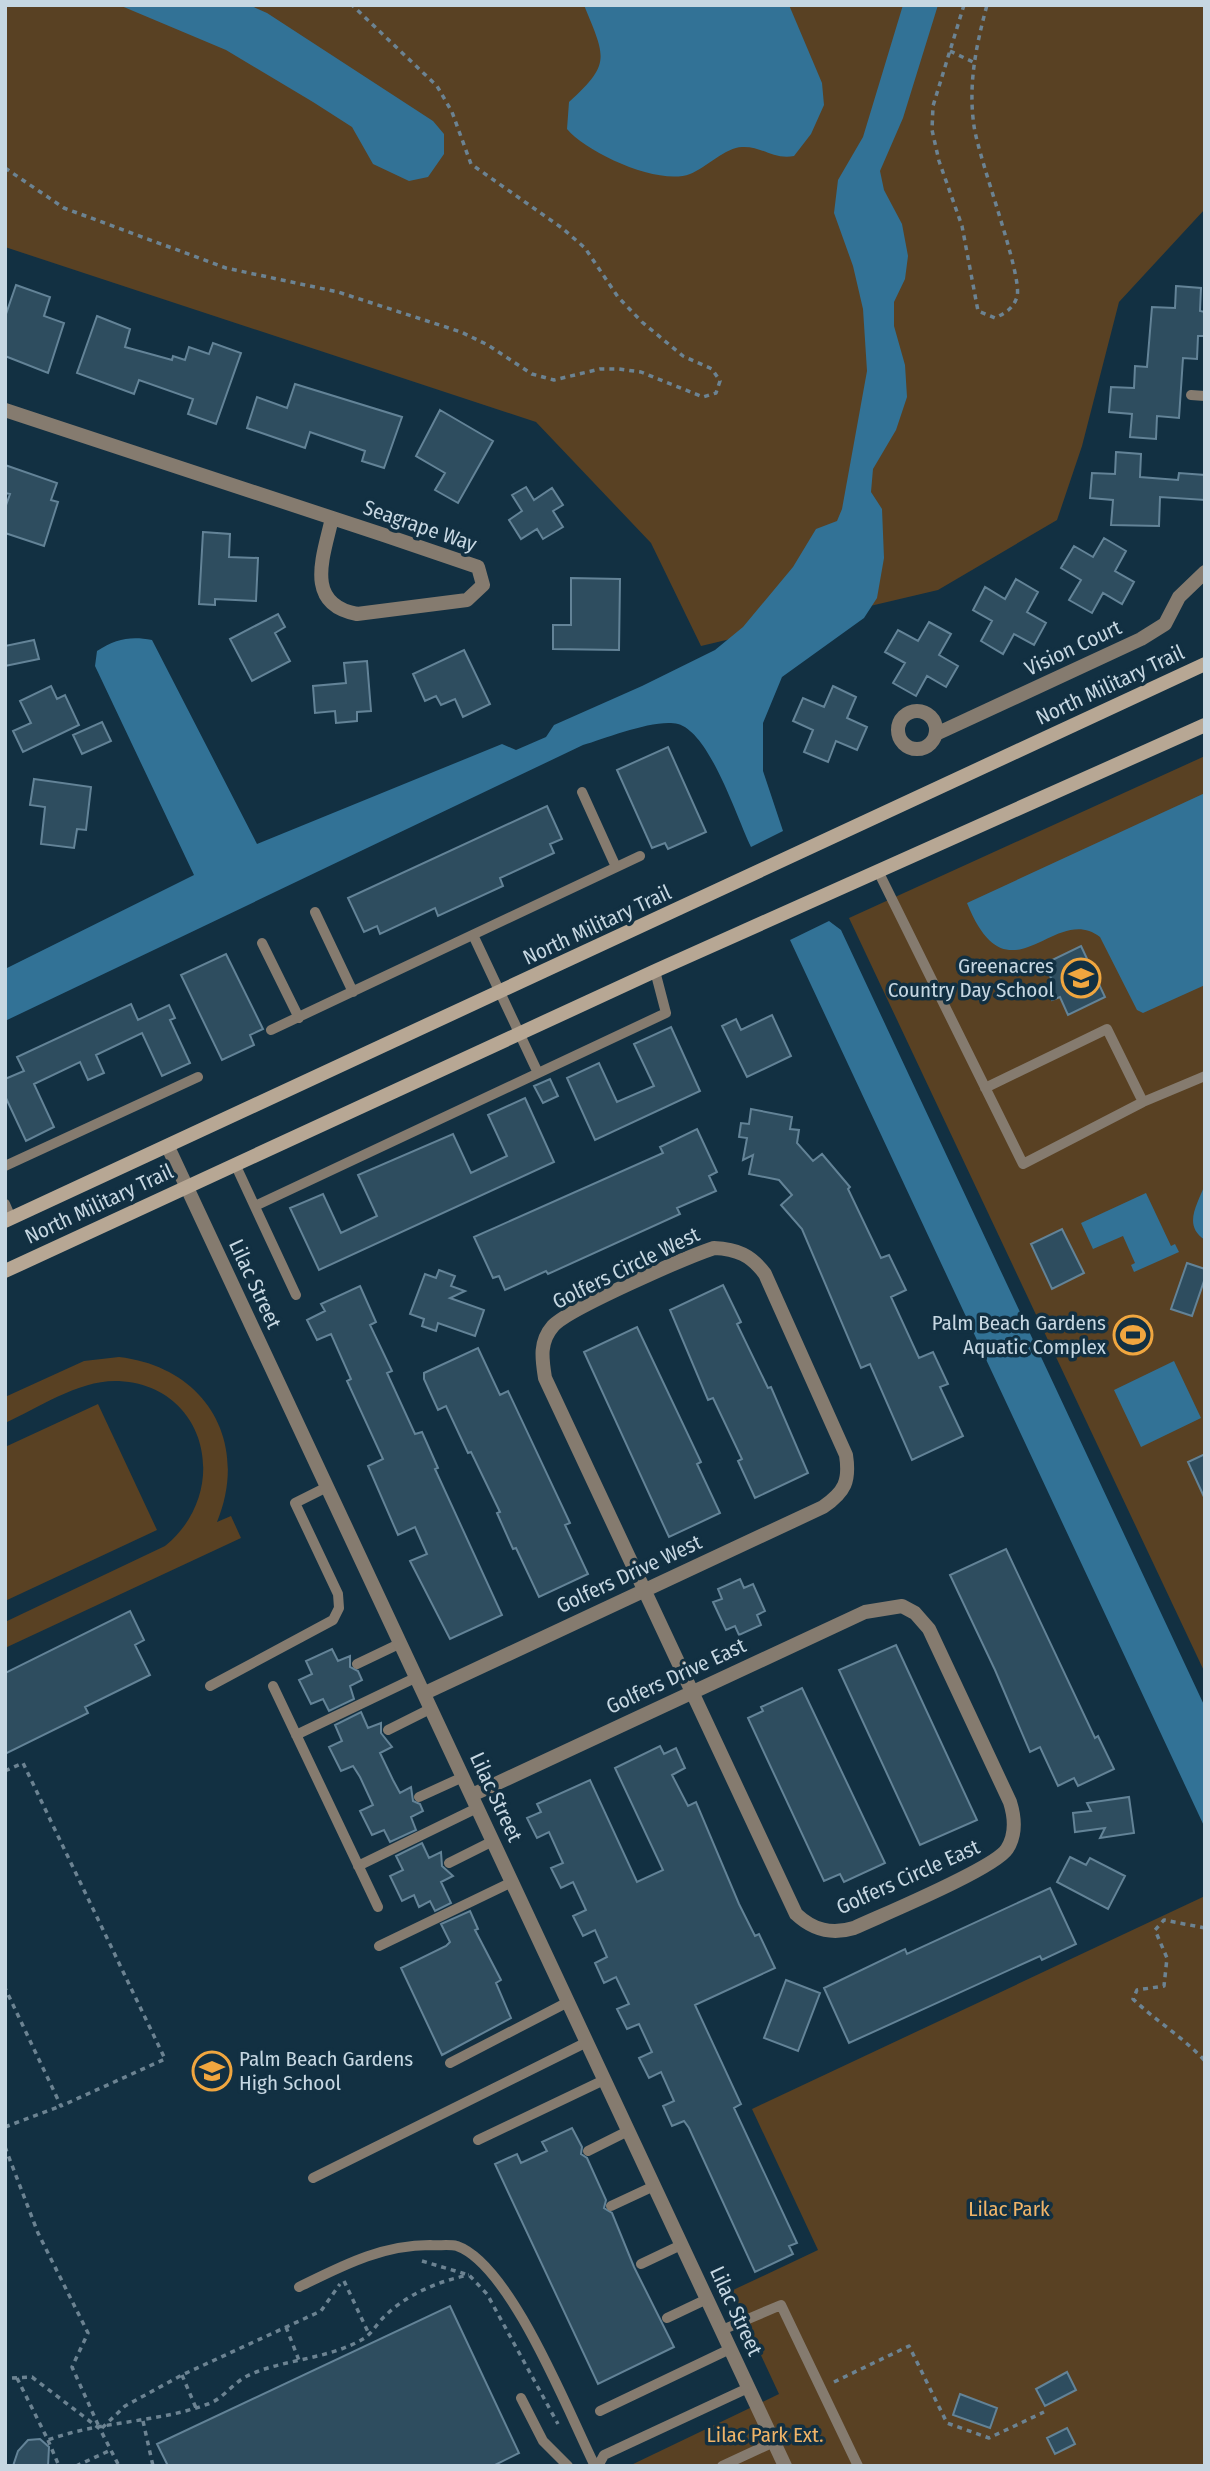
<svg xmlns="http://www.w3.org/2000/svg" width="1210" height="2471" font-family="'Fira Sans Condensed',sans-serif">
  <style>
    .green { fill: #594123 }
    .water { fill: #327296 }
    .building { fill: #2e4d5f; stroke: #638397; stroke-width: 2 }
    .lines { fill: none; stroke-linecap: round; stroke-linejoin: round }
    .path { stroke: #6c8392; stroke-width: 3.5; stroke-dasharray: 5 5; stroke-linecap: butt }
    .lane { stroke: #857b6f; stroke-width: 10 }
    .street { stroke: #857b6f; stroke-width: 14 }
    .secondary { stroke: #b7a794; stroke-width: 14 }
    .labels { text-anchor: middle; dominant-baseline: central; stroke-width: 7; stroke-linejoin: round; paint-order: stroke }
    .street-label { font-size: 21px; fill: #c6d7e2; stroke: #123042 }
    .poi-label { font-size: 21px; fill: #c6d7e2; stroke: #123042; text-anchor: end }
    .park-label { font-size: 21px; fill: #f0b468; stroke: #123042 }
  </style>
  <rect width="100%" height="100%" fill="#123042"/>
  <!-- green -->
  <path class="green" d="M5,5H1205V209L1119,302L1082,446L1057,520L938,590L701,646L651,543L536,422L5,247Z
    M1205,756V1673L849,918Z
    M119,1357C205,1367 250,1441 217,1522L231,1516L241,1538L5,1648V1622L165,1546C231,1493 209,1386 119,1381C80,1379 40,1407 5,1423V1397L84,1361Z
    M98,1404L157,1530L5,1601V1447Z
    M1205,1896V2466H629L779,2394L731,2291L818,2250L752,2109Z"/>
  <!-- water -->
  <path class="water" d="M119,5H249L267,13L433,121L444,134V154L428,177L409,181L373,164L352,127L313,102L226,50Z
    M584,5H789L822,83L824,105L811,134L794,156C774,160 762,146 742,147C726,147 706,168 690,174C659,186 587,153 567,129L569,102C612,63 605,57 584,5Z
    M903,5H938L903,118L880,171L884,190L902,224L908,256L905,279L894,302V326L905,365L907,397L896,430L873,469L871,492L882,509L884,558L877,598L864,618L782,677L763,723V771L783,831L751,847C736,816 710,733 678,724C656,718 606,738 583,745L5,1021V969L194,875L95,666L97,651C116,639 130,636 152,640L257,844L502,744L516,750L546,737L554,725L642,686L715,650L743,627L793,567L816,529L837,521L842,509L867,371L863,309L853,266L834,213L838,180L863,137Z
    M1205,793V985L1143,1013L1137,1010L1100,937C1054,901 1009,1007 967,903Z
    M829,921L841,930L1205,1707V1828L790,940Z
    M1205,1184V1240C1182,1225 1198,1204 1205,1184Z
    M1146,1193L1171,1246L1175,1244L1179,1252L1134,1272L1131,1265L1135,1263L1123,1236L1093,1249L1081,1223Z
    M1174,1361L1201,1418L1141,1447L1114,1390Z"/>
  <!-- building -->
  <path class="building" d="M16,285L50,297L44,316L64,323L48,373L5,356V317Z
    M1176,286L1201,288L1200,311L1205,312V336H1198L1197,359L1183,358L1179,418L1157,416L1156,439L1130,437L1132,414L1109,412L1111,387L1134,388L1135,366L1147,367L1152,307L1175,308Z
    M97,316L130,329L125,347L172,360L173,356L185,360L189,347L209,354L213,343L241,353L216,424L188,414L193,399L139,380L134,394L77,373Z
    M295,384L402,417L384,468L362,461L365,451L310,432L305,448L247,428L257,397L287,408Z
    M440,410L493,441L458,503L435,490L445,473L416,456Z
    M1116,452L1141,454L1140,477L1178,480L1179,473L1205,475V500L1160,497L1159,526L1111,525L1113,500L1090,498L1092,473L1115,474Z
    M5,465L57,483L51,500L58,502L44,546L5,533V508L10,494L5,493Z
    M526,487L534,500L552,488L563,505L553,511L563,527L543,539L537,529L521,539L509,520L522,511L512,495Z
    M203,532L230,534L229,557L258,558L256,601L215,599V605L199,604Z
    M1104,538L1126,551L1115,571L1134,582L1122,604L1103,593L1092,613L1069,600L1081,580L1061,568L1074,546L1093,557Z
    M571,578L620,579L619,650L553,649V625H571Z
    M1016,579L1038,592L1027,612L1046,623L1034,645L1014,634L1003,654L981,641L992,621L973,610L985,587L1005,599Z
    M278,614L285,627L275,633L290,661L252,681L230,639Z
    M929,622L951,634L939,655L958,666L946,687L927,676L916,696L893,683L905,663L885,652L898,630L918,641Z
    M34,640L39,659L5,666V646Z
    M464,650L490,704L463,717L455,699L441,705L436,696L425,701L413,674Z
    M367,661L371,711L357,712V721L336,723L335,711L315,713L313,686L346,683L344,663Z
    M51,686L57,699L65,695L79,725L23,752L13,731L31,723L20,701Z
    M833,686L856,697L847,718L867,727L857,750L836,741L828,762L804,752L813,730L793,721L803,698L824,707Z
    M102,722L111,741L82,754L73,735Z
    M668,747L706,832L668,849L665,843L652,848L617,770Z
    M34,779L91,787L86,830L77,829L74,848L41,844L45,807L30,805Z
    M547,806L562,839L550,844L554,853L500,878L503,886L438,916L435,908L380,934L377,926L364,932L348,898Z
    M1081,946L1105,997L1068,1015L1060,997L1052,1000L1045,985L1053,982L1044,964Z
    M226,954L263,1029L250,1035L254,1045L222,1060L181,975Z
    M131,1004L138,1020L169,1005L175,1018L170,1020L190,1063L162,1076L142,1033L96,1055L104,1073L88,1080L80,1062L34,1084L54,1127L26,1141L5,1096V1079L24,1071L17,1057Z
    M772,1015L791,1056L747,1077L722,1026L736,1019L741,1030Z
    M671,1027L700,1091L595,1140L567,1078L599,1063L617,1102L654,1086L634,1044Z
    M550,1079L558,1096L543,1103L534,1086Z
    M525,1098L554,1162L319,1270L290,1208L323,1194L341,1233L377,1216L358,1175L453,1134L471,1173L507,1156L488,1115Z
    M751,1109L792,1117L790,1129L799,1130L797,1143L813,1161L822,1154L850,1187L848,1189L881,1258L889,1255L906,1290L891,1297L919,1358L933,1352L948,1384L940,1387L963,1436L912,1460L870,1364L861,1368L802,1229L781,1205L792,1195L779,1180L749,1174L753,1155L743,1160L747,1138L739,1137L741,1123L749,1124Z
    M697,1129L717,1172L709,1176L716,1191L677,1208L680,1214L548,1274L546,1271L505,1290L499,1276L493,1278L474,1237L663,1153L660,1147Z
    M1062,1229L1084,1273L1052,1289L1031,1244Z
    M1187,1263L1205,1269V1278L1192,1316L1171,1309Z
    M439,1270L455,1276L451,1286L465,1291L450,1298L484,1310L475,1336L438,1323L436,1331L422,1326L424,1319L410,1314L425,1274L436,1278Z
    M723,1285L741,1322L737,1324L768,1388L771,1387L808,1473L755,1498L738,1461L742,1459L713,1398L708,1400L670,1310Z
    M360,1286L376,1322L370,1325L392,1371L387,1373L415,1434L422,1432L438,1468L435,1469L502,1615L450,1639L410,1561L427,1554L415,1527L398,1535L368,1466L383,1459L347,1381L351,1379L331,1334L317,1340L307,1320L325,1311L321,1304Z
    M637,1327L701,1462L697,1464L720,1513L669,1537L584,1352Z
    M478,1348L500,1395L508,1391L570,1523L565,1525L588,1574L539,1597L516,1548L513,1549L497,1513L500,1512L471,1452L468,1453L446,1406L438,1410L424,1379V1373Z
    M1205,1454V1499L1188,1462Z
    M1006,1549L1095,1738L1098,1736L1114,1769L1078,1786L1074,1778L1058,1786L1040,1747L1030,1752L995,1670L950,1575Z
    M740,1579L744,1588L753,1584L765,1611L757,1615L761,1625L739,1635L735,1626L726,1630L713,1602L722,1599L718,1589Z
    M130,1611L144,1640L135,1645L150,1675L85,1707L88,1713L5,1754V1673Z
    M896,1645L977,1820L920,1845L839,1670Z
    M332,1649L338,1661L350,1656V1667L358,1671L362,1680L350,1686L354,1699L329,1711L323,1699L311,1704L299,1680L312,1674L306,1661Z
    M802,1688L885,1863L844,1882L840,1874L824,1881L748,1718L763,1711L761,1707Z
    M361,1712L368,1728L381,1723V1733L392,1747L380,1753L393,1780L400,1793L411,1787L413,1801L420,1804L423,1811L411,1817L416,1830L390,1842L384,1830L372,1835L360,1811L373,1805L360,1777L353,1766L341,1771L329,1747L342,1741L335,1725Z
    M660,1746L664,1754L676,1748L685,1768L672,1775L688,1806L696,1802L739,1904L755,1936L759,1934L775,1968L695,2005L741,2104L734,2108L797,2243L789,2246L793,2254L755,2272L689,2128L684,2121L672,2126L663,2106L674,2101L661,2072L649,2078L639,2058L652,2052L639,2024L627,2029L617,2009L629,2004L616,1977L604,1983L595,1963L607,1957L595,1930L583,1936L573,1916L586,1910L573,1882L561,1888L551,1868L563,1863L549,1832L537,1838L527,1818L541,1812L537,1804L590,1780L637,1882L663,1870L615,1768Z
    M1129,1797L1134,1833L1100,1838L1105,1828L1075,1832L1073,1813L1091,1811L1087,1803Z
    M422,1843L429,1858L441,1852L442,1866L453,1876L441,1882L451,1903L435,1911L430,1901L419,1907L414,1895L402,1901L390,1876L403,1870L396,1856Z
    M1070,1857L1086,1865L1090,1858L1125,1876L1108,1909L1057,1882Z
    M1050,1888L1076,1944L1042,1960L1040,1956L849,2043L824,1988L905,1949L907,1954Z
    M470,1911L478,1929L475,1930L501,1980L496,1983L511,2018L442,2055L401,1968L446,1946L450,1942L441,1924Z
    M786,1980L820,1993L798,2051L764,2038Z
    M572,2128L582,2147L581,2154L587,2158L606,2200L604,2208L612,2213L634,2267L674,2347L598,2384L495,2164L517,2154L521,2163L547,2151L542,2142Z
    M450,2306L519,2453L493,2466H168L157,2444Z
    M1067,2372L1076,2390L1045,2406L1036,2389Z
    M960,2394L997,2408L990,2428L953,2415Z
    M1067,2428L1075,2444L1055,2454L1047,2438Z
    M40,2439L49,2447L48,2466H13L18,2451L28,2440Z"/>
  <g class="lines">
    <!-- path -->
    <path class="path" d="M964,5L933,106L932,130L939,161L962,226L978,311L995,318C1005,313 1013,309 1017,297C1023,275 979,161 974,126C968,84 976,46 987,5
      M950,51L973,62
      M5,168L64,208L226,268L338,292L461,332L488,345L532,374L554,380L600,369H619L641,372L703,397L716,393L720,381L712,369L683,356L642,322L618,297L585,248L562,228L471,164L452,112L437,86L352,5
      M5,1771L23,1763L165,2059L61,2106L5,1988
      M1205,1928L1164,1920L1155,1930L1167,1958L1164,1986L1137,1990L1133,1999C1156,2021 1183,2037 1205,2061
      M5,2127L61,2106
      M5,2147L38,2233L88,2333L72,2367L100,2429
      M422,2261L469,2275L487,2294L558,2424
      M344,2281L369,2334
      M286,2327L300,2363
      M182,2375L196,2408
      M12,2378L32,2377L100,2429L119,2466
      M17,2378L48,2440C99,2421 156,2423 208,2404C223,2399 233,2383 247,2376C282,2359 327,2360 363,2339C372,2334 377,2323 385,2316C407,2294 439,2281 469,2275
      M834,2382L909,2346L947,2423L989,2438L1044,2412
      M143,2421L153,2466
      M102,2428L125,2406L182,2375L321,2311L340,2284
      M48,2440L59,2466
      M76,2466L111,2450"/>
    <!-- lane -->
    <path class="lane" d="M1191,395L1205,396
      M582,792L616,867
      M878,871L1023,1164L1143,1102L1205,1076
      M315,912L353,992
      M473,935L538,1073
      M262,943L299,1018
      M271,1030L640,856
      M985,1088L1107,1029L1143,1102
      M235,1164L296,1295
      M5,1166L198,1077
      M5,1204L11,1218
      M255,1206L666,1013L655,971
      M357,1664L401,1643
      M210,1686L333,1620L339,1608L338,1594L295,1503L327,1487
      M273,1686L378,1907
      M388,1730L432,1708
      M296,1735L417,1677
      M419,1797L463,1777
      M449,1863L493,1841
      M358,1866L477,1808
      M379,1946L512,1882
      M450,2063L568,2002
      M478,2140L604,2080
      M588,2151L628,2131
      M313,2178L587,2042
      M611,2206L654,2186
      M641,2264L681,2245
      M299,2287C342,2266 381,2245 430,2245C438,2246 449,2244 457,2246C511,2265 569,2414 595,2466
      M667,2318L707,2299
      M722,2330L781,2305L858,2466
      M521,2398L543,2441L568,2466
      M600,2411L730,2349
      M598,2466L604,2455L748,2388
      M722,2466L774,2442"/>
    <!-- street -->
    <path class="street" d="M5,410L384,535L478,567L483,585L467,600L357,614C303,604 324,555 332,518
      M898 730a19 19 0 1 1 38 0a19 19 0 1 1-38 0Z
      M936,734L1141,639L1165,624L1179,597L1205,572
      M168,1147L785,2466
      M425,1693L823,1507C845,1492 850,1481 846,1455L765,1274C751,1255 737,1249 714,1248C687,1257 568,1309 553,1326C539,1342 542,1359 545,1378C629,1557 712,1736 796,1914C813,1930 831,1935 854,1928C882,1915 994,1869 1007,1849C1016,1835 1015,1818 1010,1802L929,1629L915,1613L902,1606L865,1612L472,1795"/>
    <!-- secondary -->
    <path class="secondary" d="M5,1221L1205,664
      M5,1271L655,971L1205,725"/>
  </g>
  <!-- icons -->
  <defs>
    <symbol id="school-ring" viewBox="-11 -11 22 22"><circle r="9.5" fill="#123042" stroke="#f0a63f" stroke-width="1.5"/><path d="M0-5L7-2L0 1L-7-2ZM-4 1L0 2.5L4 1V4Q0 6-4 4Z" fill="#f0a63f"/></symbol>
    <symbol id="stadium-ring" viewBox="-11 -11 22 22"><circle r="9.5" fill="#123042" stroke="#f0a63f" stroke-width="1.5"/><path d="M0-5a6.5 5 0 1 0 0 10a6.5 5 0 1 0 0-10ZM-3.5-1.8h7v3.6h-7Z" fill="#f0a63f"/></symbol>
  </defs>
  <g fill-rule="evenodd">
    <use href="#school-ring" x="1059" y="956" width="44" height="44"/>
    <use href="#stadium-ring" x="1111" y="1313" width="44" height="44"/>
    <use href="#school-ring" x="190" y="2049" width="44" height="44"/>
  </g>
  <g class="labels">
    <!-- street labels -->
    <g class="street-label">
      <text transform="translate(420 526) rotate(19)">Seagrape Way</text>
      <text transform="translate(1073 648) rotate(-25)">Vision Court</text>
      <text transform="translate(1110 685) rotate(-25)">North Military Trail</text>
      <text transform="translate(597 925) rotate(-25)">North Military Trail</text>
      <text transform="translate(99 1204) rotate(-25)">North Military Trail</text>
      <text transform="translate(626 1268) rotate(-26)">Golfers Circle West</text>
      <text transform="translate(255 1284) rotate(65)">Lilac Street</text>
      <text transform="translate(629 1574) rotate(-25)">Golfers Drive West</text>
      <text transform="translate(676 1676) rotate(-25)">Golfers Drive East</text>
      <text transform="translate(496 1797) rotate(65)">Lilac Street</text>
      <text transform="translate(908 1877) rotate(-24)">Golfers Circle East</text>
      <text transform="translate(736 2311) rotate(65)">Lilac Street</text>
    </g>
    <!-- poi labels -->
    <g class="poi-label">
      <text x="1054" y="966">Greenacres<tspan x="1054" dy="24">Country Day School</tspan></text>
      <text x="1106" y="1323">Palm Beach Gardens<tspan x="1106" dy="24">Aquatic Complex</tspan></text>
      <text x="239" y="2059" text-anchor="start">Palm Beach Gardens<tspan x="239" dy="24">High School</tspan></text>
    </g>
    <!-- park labels -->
    <g class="park-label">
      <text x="1009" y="2209">Lilac Park</text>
      <text x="765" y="2435">Lilac Park Ext.</text>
    </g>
  </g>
  <!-- border -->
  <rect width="1210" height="2471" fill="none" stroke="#c6d7e2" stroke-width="14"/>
</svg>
